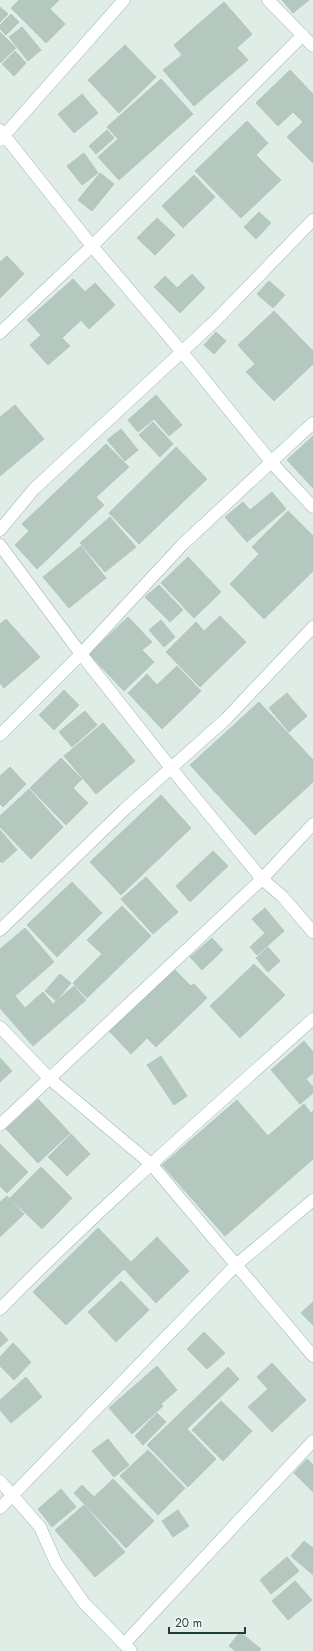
<svg xmlns="http://www.w3.org/2000/svg" width="313" height="1651" font-family="Jost,sans-serif">
  <style>
    .building { fill: #b5c8c0; stroke: #b2c7be }
    .lines { fill: none; stroke-linecap: round; stroke-linejoin: round }
    .street-casing { stroke: #a2b5ae; stroke-width: 13 }
    .secondary-casing { stroke: #9dbaaf; stroke-width: 13 }
    .street { stroke: #fff; stroke-width: 12 }
    .secondary { stroke: #fff; stroke-width: 12 }
  </style>
  <rect width="100%" height="100%" fill="#e0ede7"/>
  <!-- building -->
  <path class="building" d="M19,0H59L50,9L65,24L46,43L11,8Z
    M282,0H309L293,13Z
    M224,2L252,34L237,48L248,60L194,106L163,70L182,55L174,45Z
    M0,7L8,14L0,22Z
    M11,14L19,22L6,35L0,29V25Z
    M22,27L41,50L28,61L9,37Z
    M0,32L16,48L0,63Z
    M125,45L156,77L119,113L88,80Z
    M15,51L26,63L14,76L2,64Z
    M290,70L313,94V163L287,137L303,122L293,112L278,126L256,103Z
    M161,79L193,114L119,180L98,157L118,139L107,127Z
    M82,94L98,113L74,133L58,114Z
    M247,121L268,143L256,155L281,180L241,218L195,171Z
    M107,130L114,138L96,154L89,146Z
    M84,153L98,173L82,185L67,166Z
    M100,173L114,184L92,211L78,200Z
    M194,175L215,197L183,228L162,206Z
    M259,212L271,223L256,239L244,227Z
    M157,218L175,235L155,255L137,238Z
    M7,256L24,274L0,298V262Z
    M192,274L205,288L180,313L154,287L165,276L177,288Z
    M73,279L85,292L95,283L115,305L89,329L81,320L62,338L70,346L48,365L30,345L41,335L27,320Z
    M269,281L285,295L273,308L257,294Z
    M274,311L313,351V364L274,401L246,372L255,364L238,345Z
    M216,332L226,341L214,354L204,345Z
    M156,395L182,425L169,436L154,419L138,432L128,420Z
    M15,405L44,439L0,476V417Z
    M153,422L173,444L160,457L139,435Z
    M121,429L138,450L125,461L107,440Z
    M313,436V488L287,460Z
    M106,444L129,467L96,497L104,505L37,569L15,545L29,531L22,524Z
    M176,447L207,479L139,544L109,513Z
    M272,492L286,509L247,542L225,517L243,502L250,510Z
    M288,511L313,536V571L264,619L230,584L259,554L252,547Z
    M110,517L136,547L105,572L80,543Z
    M81,546L106,578L69,608L43,577Z
    M188,557L221,592L194,618L161,583Z
    M159,585L183,610L170,622L145,597Z
    M220,616L246,642L200,687L166,652L196,622L204,631Z
    M128,617L152,642L142,650L154,662L124,691L89,654Z
    M6,619L40,657L4,688L0,683V624Z
    M161,620L175,637L164,647L149,630Z
    M177,666L201,691L162,729L128,693L147,674L157,685Z
    M64,690L79,705L54,730L39,715Z
    M287,693L307,716L289,732L269,708Z
    M259,702L313,760V782L255,835L190,765Z
    M85,711L97,725L72,747L59,732Z
    M103,723L135,761L96,794L64,756Z
    M61,758L82,779L73,788L88,803L66,825L30,788Z
    M10,767L26,784L3,807L0,804V776Z
    M29,789L63,827L31,859L0,827V816Z
    M161,795L191,828L121,895L90,862Z
    M0,830L17,850L2,863L0,861Z
    M213,851L228,866L190,902L176,886Z
    M146,877L178,912L153,934L121,899Z
    M72,882L102,913L57,957L27,925Z
    M122,906L151,936L87,998L73,983L102,954L87,940Z
    M265,908L284,931L257,955L250,947L265,933L252,919Z
    M25,928L54,962L15,996L25,1008L43,992L53,1004L74,986L86,1000L33,1046L0,1008V949Z
    M212,938L223,950L202,970L190,957Z
    M268,947L280,961L268,972L256,958Z
    M254,964L285,995L240,1038L210,1006Z
    M174,969L191,986L194,984L207,998L156,1047L147,1038L131,1054L109,1031Z
    M60,974L71,983L56,1001L45,991Z
    M304,1041L313,1052V1073L306,1079L313,1087V1093L300,1104L271,1070Z
    M161,1056L187,1096L174,1105L147,1065Z
    M0,1058L12,1071L0,1082Z
    M38,1099L70,1133L38,1163L6,1129Z
    M237,1100L268,1136L304,1104L311,1113L313,1111V1159L225,1236L162,1165Z
    M71,1134L90,1154L67,1176L48,1157Z
    M0,1144L28,1172L7,1193L0,1186Z
    M41,1167L72,1198L42,1229L10,1198Z
    M7,1196L24,1214L0,1237V1202Z
    M98,1228L131,1262L66,1325L33,1292Z
    M157,1237L189,1271L156,1303L124,1269Z
    M121,1281L149,1310L116,1342L88,1312Z
    M313,1302V1325L301,1313Z
    M0,1331L8,1340L0,1347Z
    M204,1332L225,1353L207,1369L187,1349Z
    M13,1343L31,1362L14,1380L0,1366V1357Z
    M272,1363L306,1400L272,1432L248,1407L268,1389L257,1377Z
    M157,1366L177,1390L161,1404L163,1406L132,1434L109,1408Z
    M228,1367L239,1379L187,1429L216,1459L188,1487L147,1445Z
    M26,1377L42,1397L11,1423L0,1410V1400Z
    M221,1401L252,1431L223,1461L192,1430Z
    M157,1413L166,1422L143,1445L135,1436Z
    M108,1439L129,1465L114,1477L92,1451Z
    M148,1450L185,1488L158,1515L120,1476Z
    M307,1459L313,1465V1492L294,1473Z
    M113,1479L154,1521L126,1548L74,1493L82,1485L94,1497Z
    M61,1489L76,1507L52,1527L38,1509Z
    M84,1505L125,1552L95,1577L55,1530Z
    M178,1510L189,1526L173,1537L162,1521Z
    M304,1541L313,1548V1575L291,1556Z
    M287,1557L299,1571L271,1594L260,1580Z
    M295,1581L312,1600L288,1620L272,1601Z
    M240,1632L261,1649L259,1651H235L229,1646Z"/>
  <g class="lines">
    <defs>
      <path id="street" d="M268,0L313,46
        M0,130L92,246L182,352L272,463L313,507
        M0,333L92,246L303,35
        M0,530L34,489L215,321L313,220
        M0,545L81,654L171,768L262,879L282,896L313,932
        M0,735L81,654L182,545L313,423
        M0,930L125,809L226,719L313,627
        M0,1027L50,1079L151,1164L313,1356
        M0,1125L262,879L313,824
        M0,1309C100,1207 207,1114 313,1019
        M0,1481L40,1527L56,1563L84,1603L131,1651
        M0,1508L236,1265L313,1200
        M124,1644L313,1441"/>
      <path id="secondary" d="M0,140L124,0"/>
    </defs>
    <!-- street casing -->
    <use href="#street" class="street-casing"/>
    <!-- secondary casing -->
    <use href="#secondary" class="secondary-casing"/>
    <!-- street -->
    <use href="#street" class="street"/>
    <!-- secondary -->
    <use href="#secondary" class="secondary"/>
  </g>
  <!-- scale -->
  <path d="M169 1627v6h76v-6" fill="none" stroke="#1f3f36" stroke-width="2"/>
  <text x="175" y="1627" font-size="12" fill="#1f3f36" stroke="#f1f9f5" stroke-width="3" paint-order="stroke">20 m</text>
</svg>
